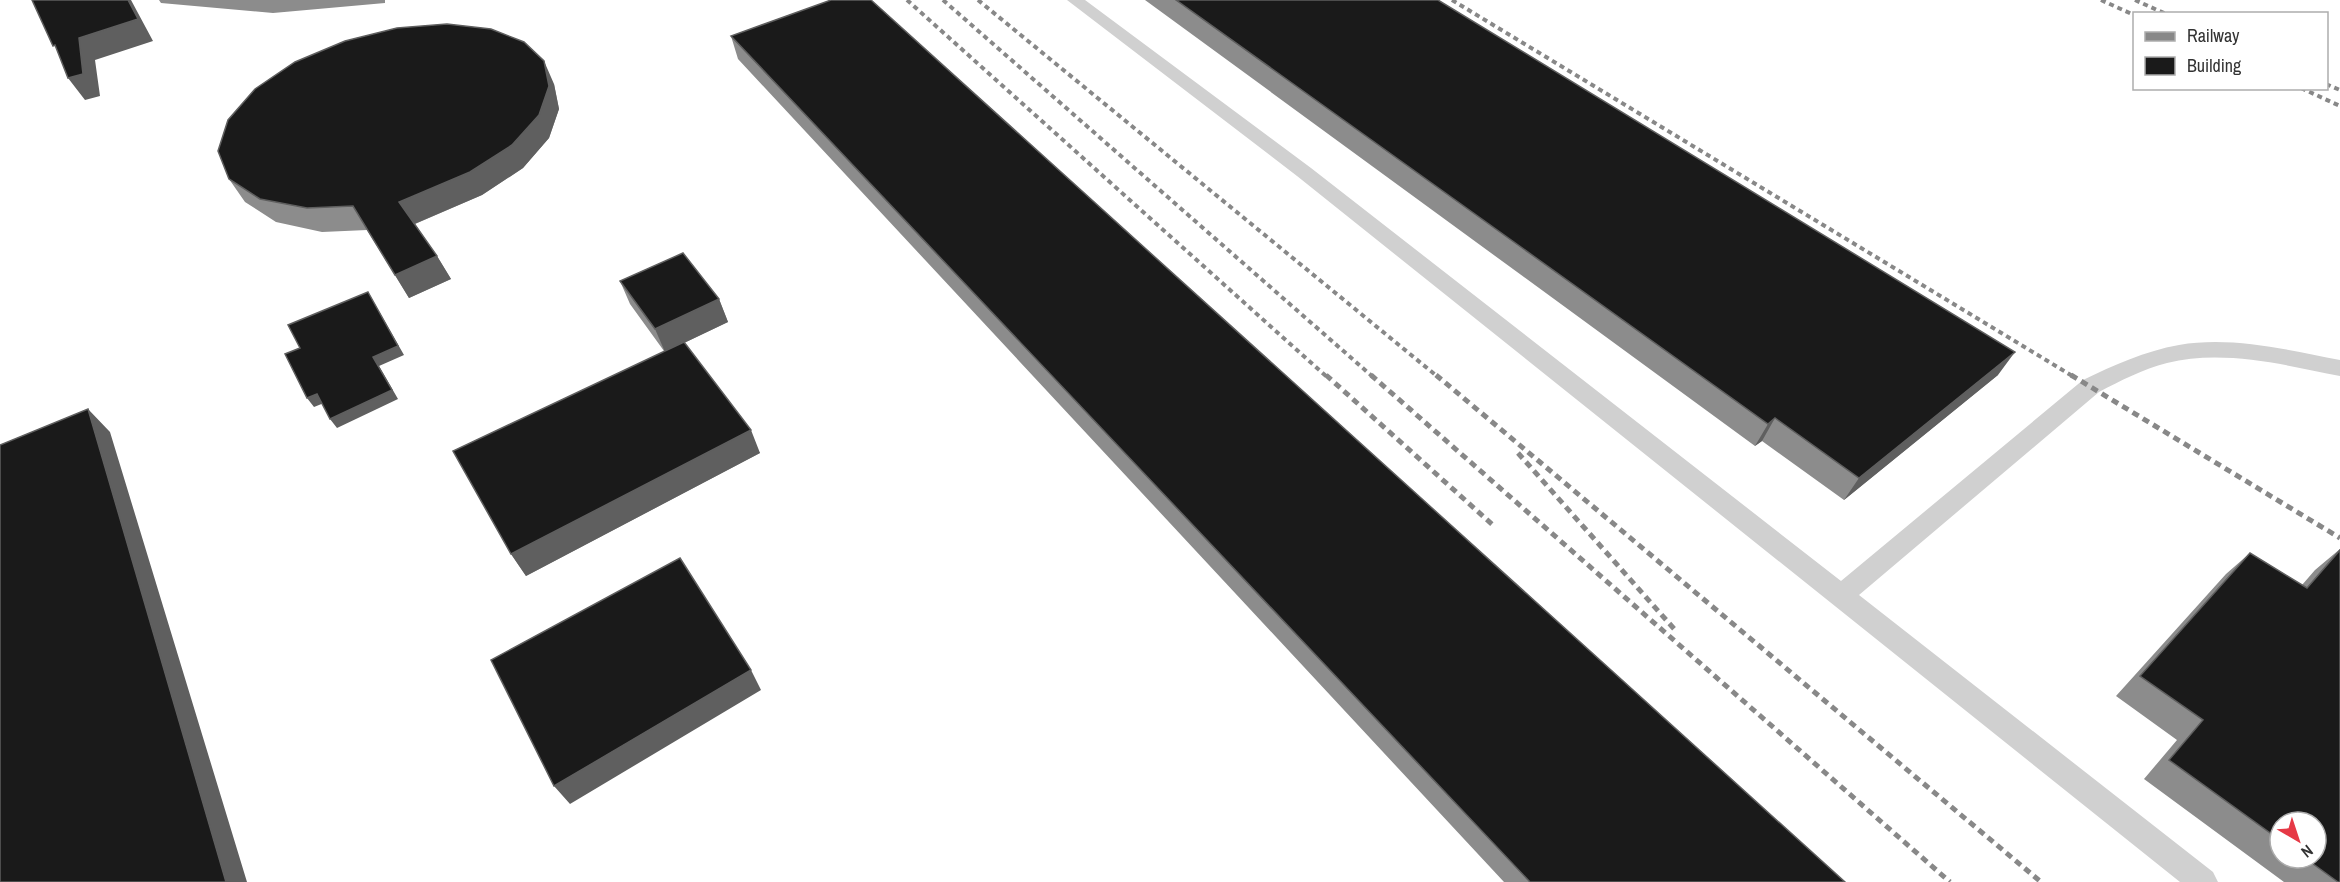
<svg xmlns="http://www.w3.org/2000/svg" width="2340" height="882" font-family="'Archivo Narrow',sans-serif">
  <style>
    .lines { fill: none; stroke-linecap: round; stroke-linejoin: round }
    .service { fill: #d0d0d0; fill-rule: evenodd }
    .rail-far1 { stroke: #888; stroke-width: 4; stroke-dasharray: 5 4; stroke-linecap: butt }
    .rail { stroke: #888; stroke-width: 5; stroke-dasharray: 7 5; stroke-linecap: butt }
    .wall { fill: #8c8c8c; fill-rule: evenodd }
    .shaded-wall { fill: #5f5f5f }
    .building { fill: #1a1a1a; stroke: #5f5f5f; stroke-width: 1.5 }
  </style>
  <rect width="100%" height="100%" fill="#fff"/>
  <g class="lines">
    <!-- service -->
    <path class="service" d="M1067,0H1085L1311,168L1841,581L2083,380C2114,365 2145,351 2179,345C2232,336 2288,350 2340,360V376C2285,365 2223,349 2167,363C2143,369 2120,381 2099,392L1859,595L2213,872L2218,882H2180L1297,176Z"/>
    <!-- rail-far1 -->
    <path class="rail-far1" d="M907,0L1327,377
      M943,0L1373,377
      M978,0L1438,377
      M1452,0L2074,377
      M2101,0L2134,15
      M2135,0L2166,14
      M2326,84L2340,90
      M2301,88L2340,106"/>
    <!-- rail -->
    <path class="rail" d="M1326,375L1494,526
      M1371,375L1950,882
      M1436,375L2041,882
      M2071,375L2340,538
      M1518,453L1676,631"/>
  </g>
  <!-- wall -->
  <path class="wall" d="M159,0H385V3L273,13L161,3Z
    M1145,0H1438L1998,375L1844,500L1762,441L1755,446Z
    M731,36L1845,882H1504L738,59Z
    M554,84L559,109L549,138L523,168L482,195L415,224L437,256L451,279L409,298L367,230L322,232L276,222L245,202L229,179Z
    M620,281L719,299L728,322L684,343L760,453L526,576L511,554L664,351L630,304Z
    M2340,549V882H2284L2144,779L2177,740L2116,696L2226,574L2250,553L2302,585L2315,570ZM2280,822L2316,858H2280Z"/>
  <!-- shaded-wall -->
  <path class="shaded-wall" d="M128,0H131L153,41L95,60L100,96L85,100L68,78L79,38Z
    M544,61L554,84L559,109L549,138L523,168L482,195L412,225L399,202Z
    M437,256L451,279L409,298L395,275Z
    M368,292L404,355L379,366L398,399L337,428L330,419Z
    M719,299L728,322L665,352L655,329Z
    M2015,352L1998,375L1844,500L1859,478Z
    M317,394L324,403L314,407L307,398Z
    M88,409L110,432L247,882H226Z
    M1775,418L1762,441L1755,446L1768,424Z
    M751,430L760,453L526,576L511,554Z
    M751,670L761,690L570,804L554,786Z"/>
  <!-- building -->
  <path class="building" d="M32,0H128L138,19L79,38L83,74L68,78L55,45L53,46Z
    M831,0H871L1845,882H1530L731,36Z
    M1176,0H1438L2015,352L1859,478L1775,418L1768,424Z
    M447,24L491,29L524,42L544,61L549,86L539,115L512,145L470,172L399,202L437,256L395,275L353,206L307,208L260,199L229,179L218,151L228,120L255,89L295,62L345,41L397,28Z
    M683,253L719,299L655,329L620,281Z
    M368,292L398,346L373,357L392,390L330,419L317,394L307,398L285,354L300,348L288,325Z
    M684,342L751,430L511,554L453,451Z
    M88,409L226,882H0V445Z
    M2340,550V882H2338L2305,858H2316V822H2280V840L2169,760L2203,720L2140,676L2250,553L2307,588Z
    M680,558L751,670L554,786L491,660Z"/>
  <!-- legend -->
  <rect x="2133" y="12" width="195" height="78" fill="#ffffff" stroke="#adadad" stroke-width="1.5"/>
  <rect x="2145" y="32" width="30" height="9" fill="#888888" stroke="#adadad" stroke-width="1.5"/>
  <text x="2187" y="42" font-size="18" fill="#333333">Railway</text>
  <rect x="2145" y="57" width="30" height="18" fill="#1a1a1a" stroke="#adadad" stroke-width="1.5"/>
  <text x="2187" y="72" font-size="18" fill="#333333">Building</text>
  <!-- north arrow -->
  <g transform="translate(2298 840) rotate(141)"><circle r="28" fill="#ffffff" stroke="#adadad" stroke-width="1.5"/>
  <path d="M0-4.5L10 22L0 15L-10 22Z" fill="#e63946"/>
  <text y="-9" font-size="16" font-weight="bold" text-anchor="middle" fill="#333333">N</text>
  </g>
</svg>
